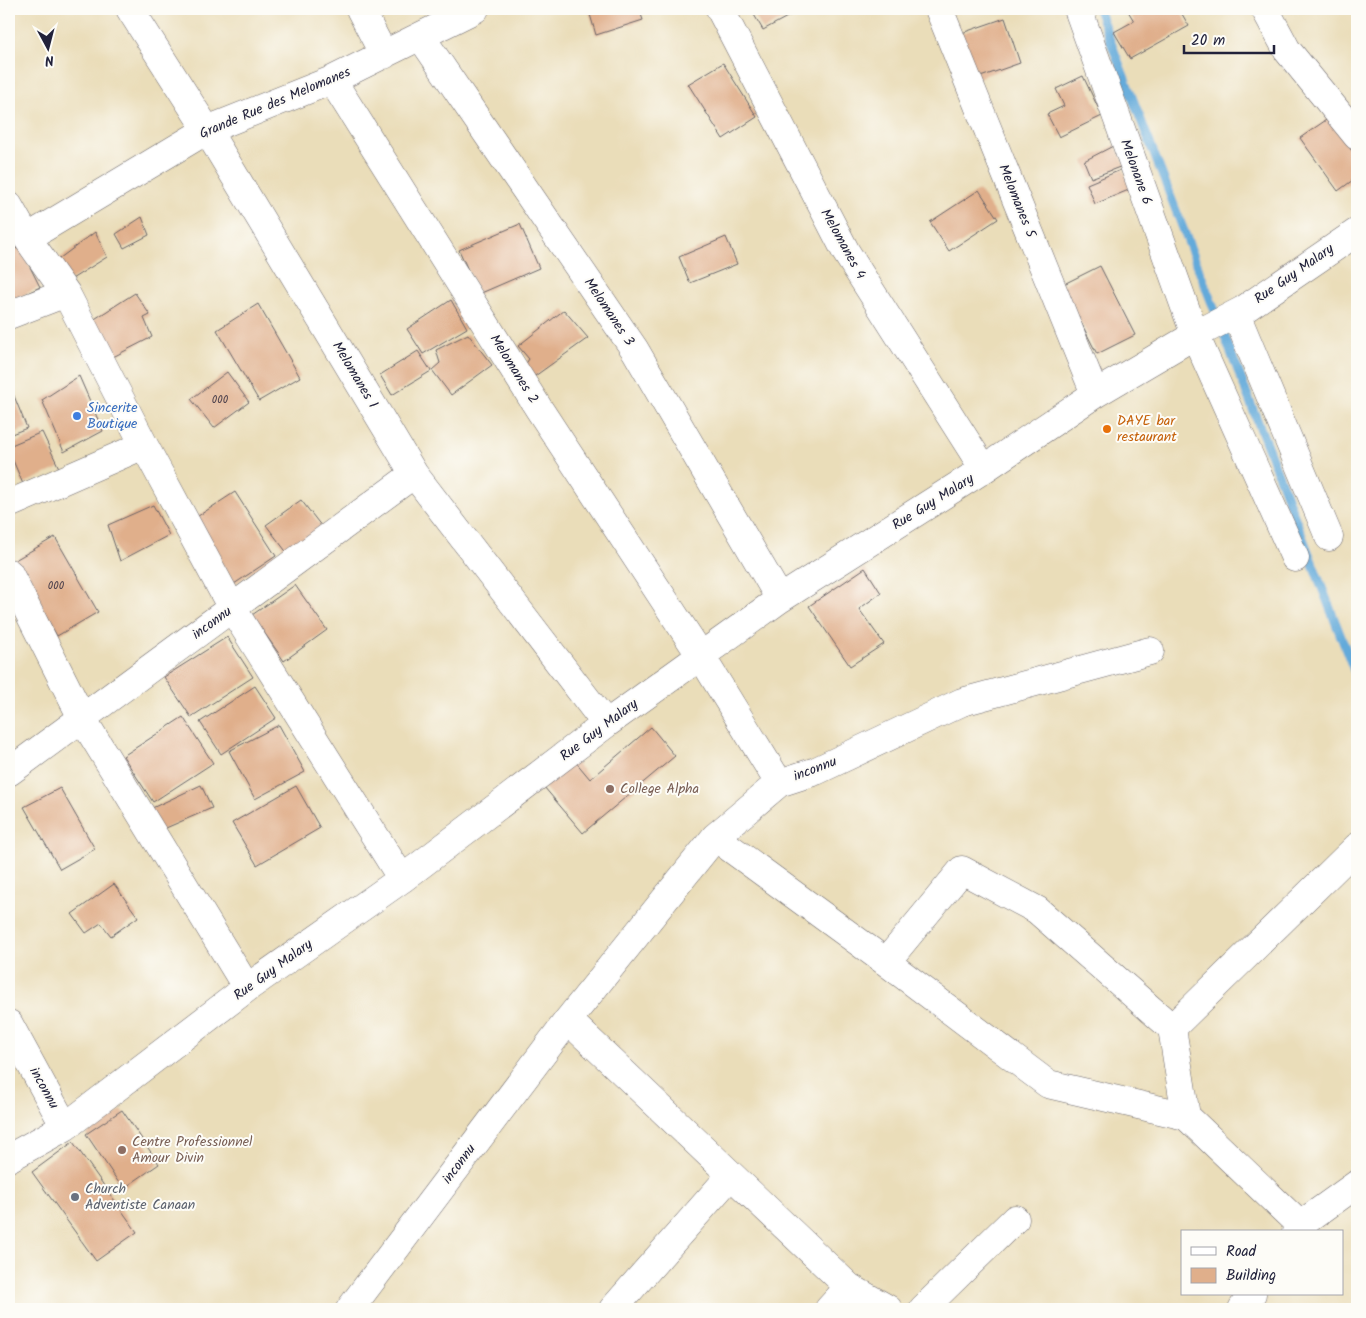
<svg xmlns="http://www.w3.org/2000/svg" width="1366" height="1318" font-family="Kalam,sans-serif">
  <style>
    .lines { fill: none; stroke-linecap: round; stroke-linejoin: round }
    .stream { stroke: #64aada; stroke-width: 9 }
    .building { fill: #e0af8b }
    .minor-casing { stroke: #686367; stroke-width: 29 }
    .minor { stroke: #fff; stroke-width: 28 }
    .shop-dot { fill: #3f7fe0; stroke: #fdfcf7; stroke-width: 2 }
    .food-dot { fill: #e8710a; stroke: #fdfcf7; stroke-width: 2 }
    .education-dot { fill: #8d6e63; stroke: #fdfcf7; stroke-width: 2 }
    .worship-dot { fill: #6b7280; stroke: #fdfcf7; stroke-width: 2 }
    .labels { text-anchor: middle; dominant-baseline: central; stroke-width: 4; stroke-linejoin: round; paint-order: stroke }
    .number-label { font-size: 11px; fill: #52454f }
    .street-label { font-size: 14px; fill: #22223b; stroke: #fdfcf7 }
    .shop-label { font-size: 14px; fill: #366cbe; stroke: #fdfcf7; text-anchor: start }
    .food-label { font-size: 14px; fill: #c56008; stroke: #fdfcf7; text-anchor: start }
    .education-label { font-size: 14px; fill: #785e54; stroke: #fdfcf7; text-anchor: start }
    .worship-label { font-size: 14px; fill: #5b616d; stroke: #fdfcf7; text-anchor: start }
  </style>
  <rect width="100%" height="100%" fill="#fdfcf7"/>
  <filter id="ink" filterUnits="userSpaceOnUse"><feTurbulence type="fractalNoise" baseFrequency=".02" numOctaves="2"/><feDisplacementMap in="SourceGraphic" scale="10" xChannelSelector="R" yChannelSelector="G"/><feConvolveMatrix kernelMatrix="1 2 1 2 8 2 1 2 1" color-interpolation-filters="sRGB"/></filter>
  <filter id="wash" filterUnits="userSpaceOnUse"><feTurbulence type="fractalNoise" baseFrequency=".0096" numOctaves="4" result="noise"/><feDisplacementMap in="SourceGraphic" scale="20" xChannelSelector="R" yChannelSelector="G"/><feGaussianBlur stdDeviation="1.12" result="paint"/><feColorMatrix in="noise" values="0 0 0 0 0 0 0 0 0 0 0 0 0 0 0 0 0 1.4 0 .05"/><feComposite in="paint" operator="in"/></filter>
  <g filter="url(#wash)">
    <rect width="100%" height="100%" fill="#eaddb9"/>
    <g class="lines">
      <!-- stream -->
      <path class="stream" d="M1098,9L1357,678"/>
    </g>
    <g id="blocks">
      <!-- building -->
      <path class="building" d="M594,9H639L643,20L596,35L589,11Z
        M760,9H802L763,30L753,13Z
        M1131,9H1157L1159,12L1164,9H1179L1189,26L1130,59L1114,32L1134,21L1128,11Z
        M1005,18L1020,63L972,80L956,35Z
        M723,63L757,117L723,139L688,84Z
        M1083,76L1102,116L1059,137L1047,114L1064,106L1056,89Z
        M1329,118L1357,158V177L1338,191L1300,138Z
        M1115,145L1125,165L1091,178L1084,161Z
        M1123,169L1131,189L1095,204L1087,184Z
        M979,190L998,219L949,251L930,222Z
        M142,217L149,235L124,248L116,234Z
        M520,224L539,268L479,294L459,250Z
        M95,232L107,257L67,282L56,261Z
        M726,237L737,264L690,283L679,257Z
        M20,247L40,287L9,302V252Z
        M1100,266L1135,335L1097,354L1062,285Z
        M135,293L150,315L144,318L152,337L113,357L90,322Z
        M451,300L467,328L423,354L407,329Z
        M258,304L300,377L259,401L217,330Z
        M564,310L588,338L535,376L525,365L529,359L518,346Z
        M468,334L492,365L451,395L432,370L440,363L436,350Z
        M418,351L431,371L392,395L380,375Z
        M227,372L249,402L214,428L191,399Z
        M79,376L103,431L64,452L42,400Z
        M12,391L27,428L9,435V392Z
        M42,432L59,468L23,484L9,451V446Z
        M235,492L276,556L234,584L192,520Z
        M301,500L322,527L288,554L266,525Z
        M153,505L169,535L120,561L108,525Z
        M55,537L98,612L57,636L15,560Z
        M865,568L881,593L859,609L884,644L850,666L809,606Z
        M295,585L327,630L284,661L252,615Z
        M227,637L253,677L191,717L164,677Z
        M255,686L276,718L221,754L200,722Z
        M183,717L213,763L153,802L123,756Z
        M279,725L305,772L255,799L229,751Z
        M651,727L675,756L583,833L544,787L575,761L590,779Z
        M201,785L212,808L159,831L150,809Z
        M296,786L320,828L257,865L232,823Z
        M60,788L95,849L60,869L24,807Z
        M114,884L138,917L111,936L101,923L86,933L72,914Z
        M122,1110L159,1164L123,1189L86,1134Z
        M73,1142L137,1232L96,1261L32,1172Z"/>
    </g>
  </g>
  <g filter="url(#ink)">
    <use href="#blocks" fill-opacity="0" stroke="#686367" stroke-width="1"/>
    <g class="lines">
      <defs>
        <path id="minor" d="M130,9L207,130L414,474L606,724
          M360,9L384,55
          M720,9L846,252L984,469
          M939,9L1095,394
          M1078,9L1195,335L1295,558
          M1265,9L1287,50L1357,136
          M421,37L635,350L780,599
          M332,80L539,409L701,656L779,783
          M9,206L27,238L66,293L144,445L232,608L402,879
          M27,238L207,130L332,80L475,9
          M1236,314L1329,537
          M9,315L66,293
          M9,504L144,445
          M9,573L82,718L247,988
          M9,772L414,474
          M715,837L886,962L1048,1084L1186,1116L1300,1225
          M886,962L962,870L1037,910L1172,1028L1186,1116
          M568,1020L849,1287L888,1309
          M9,1024L65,1127
          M1172,1028L1357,847
          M9,1158L65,1127L247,988L402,879L606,724L780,599L984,469L1095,394L1195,335L1243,310L1357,232
          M1296,1232L1300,1225L1357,1184
          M350,1309L568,1020L715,837L779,783L816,771L962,702L1150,651
          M613,1309L731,1175
          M829,1309L849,1287
          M923,1309L1015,1219
          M1242,1309L1252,1294"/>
      </defs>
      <!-- minor casing -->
      <use href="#minor" class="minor-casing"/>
      <!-- minor -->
      <use href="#minor" class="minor"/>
    </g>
  </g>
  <!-- markers -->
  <circle class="shop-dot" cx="77" cy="416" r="5"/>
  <circle class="food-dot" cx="1107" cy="429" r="5"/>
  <g class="education-dot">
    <circle cx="610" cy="789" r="5"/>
    <circle cx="122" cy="1150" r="5"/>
  </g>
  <circle class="worship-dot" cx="75" cy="1197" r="5"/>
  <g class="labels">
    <!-- number labels -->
    <g class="number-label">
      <text x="220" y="400">000</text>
      <text x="56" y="586">000</text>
    </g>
    <!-- street labels -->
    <g class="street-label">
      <text transform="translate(275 103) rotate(-23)">Grande Rue des Melomanes</text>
      <text transform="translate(1136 172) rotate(70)">Melonane 6</text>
      <text transform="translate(1017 201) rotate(68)">Melomanes 5</text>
      <text transform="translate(843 244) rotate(61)">Melomanes 4</text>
      <text transform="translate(1294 274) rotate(-35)">Rue Guy Malary</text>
      <text transform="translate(609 312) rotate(56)">Melomanes 3</text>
      <text transform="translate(514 369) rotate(58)">Melomanes 2</text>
      <text transform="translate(355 375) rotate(59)">Melomanes 1</text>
      <text transform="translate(933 502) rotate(-32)">Rue Guy Malary</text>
      <text transform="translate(212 623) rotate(-36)">inconnu</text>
      <text transform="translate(599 730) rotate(-37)">Rue Guy Malary</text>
      <text transform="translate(815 769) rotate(-21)">inconnu</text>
      <text transform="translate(273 970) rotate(-36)">Rue Guy Malary</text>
      <text transform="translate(44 1088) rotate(61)">inconnu</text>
      <text transform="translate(459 1164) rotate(-53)">inconnu</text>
    </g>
    <!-- shop labels -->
    <g class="shop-label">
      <text x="87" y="408">Sincerite<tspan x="87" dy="16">Boutique</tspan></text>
    </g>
    <!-- food labels -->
    <g class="food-label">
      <text x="1117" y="421">DAYE bar<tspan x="1117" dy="16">restaurant</tspan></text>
    </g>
    <!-- education labels -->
    <g class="education-label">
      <text x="620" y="789">College Alpha</text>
      <text x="132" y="1142">Centre Professionnel<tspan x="132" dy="16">Amour Divin</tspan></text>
    </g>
    <!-- worship labels -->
    <g class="worship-label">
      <text x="85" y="1189">Church<tspan x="85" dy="16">Adventiste Canaan</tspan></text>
    </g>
  </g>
  <!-- margin -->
  <rect width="1366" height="1318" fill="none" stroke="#fdfcf7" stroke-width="30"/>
  <!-- legend -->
  <rect x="1181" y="1230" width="162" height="65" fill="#fdfcf7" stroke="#a5a5ac"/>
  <rect x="1191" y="1247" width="25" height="8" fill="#ffffff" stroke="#a5a5ac"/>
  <text x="1226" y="1256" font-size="15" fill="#22223b">Road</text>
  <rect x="1191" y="1268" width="25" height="15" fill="#e0af8b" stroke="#a5a5ac"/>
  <text x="1226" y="1280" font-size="15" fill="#22223b">Building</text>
  <!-- north arrow -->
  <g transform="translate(48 48) rotate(173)" stroke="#fdfcf7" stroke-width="4" paint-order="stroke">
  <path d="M0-4L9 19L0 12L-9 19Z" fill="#22223b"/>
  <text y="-8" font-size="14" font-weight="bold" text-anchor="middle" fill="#22223b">N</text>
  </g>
  <!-- scale -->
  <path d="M1184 45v8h90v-8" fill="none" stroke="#22223b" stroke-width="2.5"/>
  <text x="1191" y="45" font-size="15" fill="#22223b" stroke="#fdfcf7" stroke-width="4" paint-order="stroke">20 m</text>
</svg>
